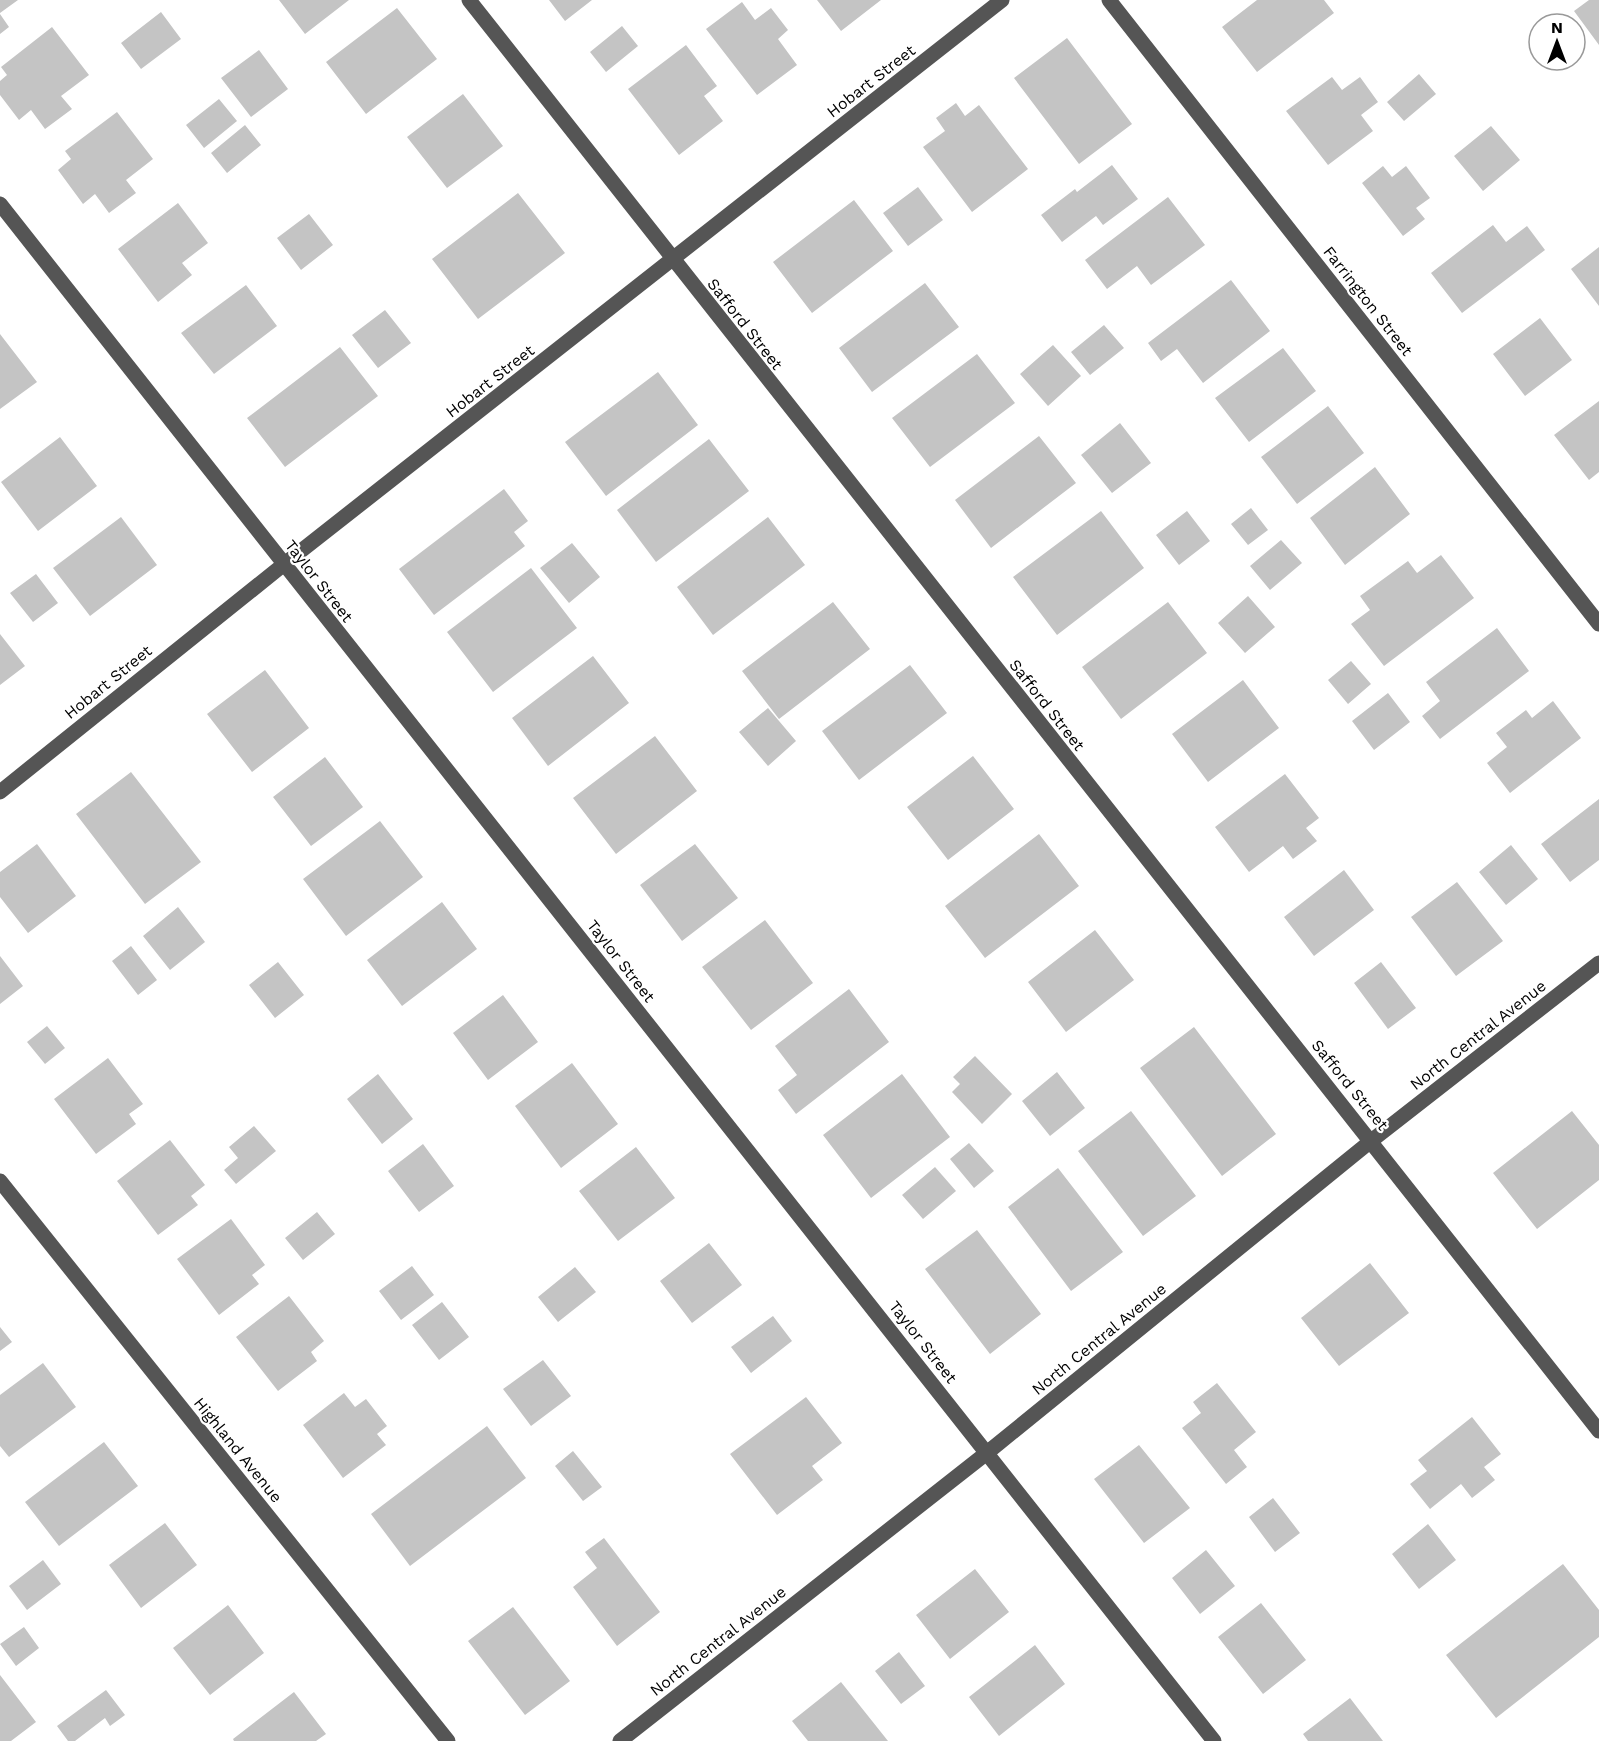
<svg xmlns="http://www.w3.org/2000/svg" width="1599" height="1741" font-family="'Work Sans',sans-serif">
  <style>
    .building { fill: #c4c4c4 }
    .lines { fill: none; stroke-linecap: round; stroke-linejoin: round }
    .minor { stroke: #555; stroke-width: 15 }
    .labels { text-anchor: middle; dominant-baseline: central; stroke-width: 4.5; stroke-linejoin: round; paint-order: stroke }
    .street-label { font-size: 16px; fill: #000; stroke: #fff }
  </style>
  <rect width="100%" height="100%" fill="#fff"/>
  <!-- building -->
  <path class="building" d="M0,0H18L0,13Z
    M279,0H349L305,34Z
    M549,0H592L565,21Z
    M817,0H881L841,31Z
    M1257,0H1324L1334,13L1257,72L1222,27Z
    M1589,0H1599V45L1574,11Z
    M742,2L755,20L771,8L788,30L778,39L797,65L757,95L706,29Z
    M397,8L437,59L366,114L326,62Z
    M161,12L181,39L141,69L121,43Z
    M0,14L9,27L0,34Z
    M622,26L638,46L606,72L590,52Z
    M52,27L89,75L61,96L72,109L45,129L31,110L19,120L0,95V81L7,75L1,67Z
    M1067,38L1132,124L1079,164L1014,78Z
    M686,45L717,86L704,96L723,121L679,155L628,89Z
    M259,50L288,89L251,117L221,78Z
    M1419,74L1436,94L1404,121L1387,102Z
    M1332,77L1342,90L1360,77L1378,102L1361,115L1373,131L1328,165L1286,111Z
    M463,94L503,146L447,188L407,137Z
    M219,99L237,121L204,148L186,125Z
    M956,103L965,116L979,105L1028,169L972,212L923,147L945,131L936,118Z
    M117,112L153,159L126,180L136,193L109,213L95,194L83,204L58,170L71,159L65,151Z
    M245,125L261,145L227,173L211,153Z
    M1491,126L1520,160L1483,191L1454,156Z
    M1112,165L1138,199L1103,225L1096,216L1062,242L1041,215L1075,189L1077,192Z
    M1383,166L1392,177L1406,166L1430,198L1416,208L1425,219L1403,236L1362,183Z
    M918,187L943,220L908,246L883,213Z
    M518,193L565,253L478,319L432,259Z
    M1168,197L1205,245L1151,285L1137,266L1107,289L1085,260Z
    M854,200L893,251L812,313L773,262Z
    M178,203L208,243L182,263L192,275L158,302L118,249Z
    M309,214L333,245L301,270L277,238Z
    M1493,225L1506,242L1527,226L1545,250L1462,313L1431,273Z
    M1599,247V306L1571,269Z
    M1231,280L1270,331L1203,383L1177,349L1161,361L1148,343Z
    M925,283L959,327L872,392L839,348Z
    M246,285L277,326L214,374L181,333Z
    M385,310L411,343L378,368L352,335Z
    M1540,318L1572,360L1525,396L1493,354Z
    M1104,325L1124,348L1090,375L1071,352Z
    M0,334L37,382L0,409Z
    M1053,345L1081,376L1048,406L1020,374Z
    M340,347L378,396L285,467L247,418Z
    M1283,348L1316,391L1249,442L1215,398Z
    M977,354L1015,403L930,467L892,418Z
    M658,372L698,425L606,496L565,442Z
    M1599,401V472L1589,480L1554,435Z
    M1328,406L1364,453L1297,504L1261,457Z
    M1120,423L1151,463L1112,493L1081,455Z
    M1039,436L1076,483L991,548L955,500Z
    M60,437L97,486L38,531L1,482Z
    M709,439L749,491L656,562L617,510Z
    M1375,467L1410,514L1345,565L1310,518Z
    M504,489L528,521L514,532L525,546L434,615L399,569Z
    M1251,508L1268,530L1248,545L1231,524Z
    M1101,511L1144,568L1057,635L1013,577Z
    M1187,511L1210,541L1179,565L1156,535Z
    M121,517L157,565L90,616L53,568Z
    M768,517L805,565L713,635L677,587Z
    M1281,540L1302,563L1270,590L1250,566Z
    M572,543L600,577L569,603L540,568Z
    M1441,555L1474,598L1384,666L1351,624L1370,610L1360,596L1408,561L1417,573Z
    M531,568L577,628L493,692L447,632Z
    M36,574L58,603L33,622L10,593Z
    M1248,596L1275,627L1245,653L1218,623Z
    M833,602L870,649L779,719L742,671Z
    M1168,602L1207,653L1121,719L1082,667Z
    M1497,628L1529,671L1440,739L1422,716L1440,701L1426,682Z
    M0,634L25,666L0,685Z
    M593,656L629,703L548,766L512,718Z
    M1351,661L1371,684L1348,704L1328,680Z
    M910,665L947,713L859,780L822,731Z
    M265,670L309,728L252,772L207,714Z
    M1243,680L1279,728L1208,782L1172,734Z
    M1388,693L1410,722L1374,750L1352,721Z
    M1553,701L1581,738L1510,793L1487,763L1507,747L1496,733L1526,710L1532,718Z
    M768,708L796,741L768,766L739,732Z
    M655,736L697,791L616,854L573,798Z
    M973,756L1014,809L948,860L907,807Z
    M325,757L363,807L311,846L273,797Z
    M131,772L201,862L145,904L76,814Z
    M1285,774L1319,818L1306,828L1317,841L1293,859L1283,846L1249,872L1215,827Z
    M1599,799V860L1570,882L1541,844Z
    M380,821L423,877L346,936L303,879Z
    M1039,834L1079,886L985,958L945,906Z
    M37,844L76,896L28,933L0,897V872Z
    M695,844L738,898L682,941L640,885Z
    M1511,845L1538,879L1506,905L1479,872Z
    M1344,870L1374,910L1314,956L1284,917Z
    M1457,882L1503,941L1456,976L1411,917Z
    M442,902L477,949L402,1006L367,960Z
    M178,907L205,942L170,970L143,936Z
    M765,920L813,983L751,1030L702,967Z
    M1095,930L1134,980L1066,1032L1028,982Z
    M131,946L157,980L138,995L112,961Z
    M0,956L23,986L0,1004Z
    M278,962L304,995L275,1018L249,985Z
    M1381,962L1416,1008L1388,1029L1354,983Z
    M849,989L889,1042L796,1114L778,1090L797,1075L775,1046Z
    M503,995L538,1042L488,1080L453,1033Z
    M47,1026L65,1048L45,1064L27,1042Z
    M1194,1027L1276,1134L1222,1176L1140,1068Z
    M975,1056L1012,1094L982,1124L952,1092L960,1084L953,1077Z
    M108,1058L143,1104L129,1114L136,1124L96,1154L54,1099Z
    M572,1063L618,1124L561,1168L515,1106Z
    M1057,1072L1085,1108L1050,1136L1022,1101Z
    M378,1074L413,1119L382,1144L347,1099Z
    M902,1074L950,1137L871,1198L823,1135Z
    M1131,1111L1196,1196L1143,1236L1078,1151Z
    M1572,1111L1599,1145V1180L1537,1229L1493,1173Z
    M254,1126L276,1151L236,1184L224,1170L238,1158L229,1147Z
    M170,1140L205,1185L191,1196L198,1205L158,1235L117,1181Z
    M969,1143L994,1171L974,1188L950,1159Z
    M423,1144L454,1186L419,1212L388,1171Z
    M636,1147L675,1198L618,1241L579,1191Z
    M935,1167L956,1191L923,1219L902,1195Z
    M1058,1168L1123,1252L1071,1291L1008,1207Z
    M317,1212L335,1234L303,1260L285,1238Z
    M231,1219L265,1265L252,1275L259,1284L219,1315L177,1259Z
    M977,1230L1041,1314L990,1354L925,1269Z
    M709,1243L742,1285L692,1323L660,1281Z
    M1370,1263L1409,1313L1339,1366L1301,1318Z
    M412,1266L434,1295L401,1320L379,1291Z
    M575,1267L596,1292L558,1322L538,1297Z
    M289,1296L324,1341L311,1352L317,1361L278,1391L236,1337Z
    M442,1302L469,1337L439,1360L412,1325Z
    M773,1316L792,1341L751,1373L731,1347Z
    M0,1327L12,1342L0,1351Z
    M543,1360L571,1396L531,1426L503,1389Z
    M43,1363L76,1407L9,1457L0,1446V1395Z
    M1217,1383L1256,1432L1234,1450L1247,1467L1226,1484L1182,1428L1201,1413L1193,1402Z
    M344,1393L355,1407L366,1399L387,1426L377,1434L386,1445L343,1478L303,1425Z
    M806,1397L842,1443L812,1466L823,1480L777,1515L730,1454Z
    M1472,1417L1501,1454L1484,1467L1495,1480L1472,1498L1461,1484L1430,1509L1410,1484L1427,1471L1418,1460Z
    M487,1426L526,1478L410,1566L371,1514Z
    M104,1442L138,1486L59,1546L25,1502Z
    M1139,1445L1190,1508L1144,1543L1094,1479Z
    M573,1451L602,1487L583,1501L555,1466Z
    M1273,1498L1300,1533L1275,1552L1249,1517Z
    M165,1523L197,1565L141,1608L109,1565Z
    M1428,1524L1456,1560L1419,1589L1392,1554Z
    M604,1538L660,1612L617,1646L573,1587L597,1568L585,1552Z
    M1206,1550L1235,1586L1200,1614L1172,1578Z
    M43,1560L61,1584L27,1610L9,1586Z
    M1563,1564L1599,1610V1637L1496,1718L1446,1655Z
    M975,1569L1009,1612L950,1659L916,1615Z
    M1261,1603L1306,1660L1263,1694L1218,1637Z
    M228,1605L264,1653L210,1695L173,1648Z
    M513,1607L570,1681L525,1715L468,1641Z
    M24,1627L39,1648L16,1666L0,1644Z
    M1035,1645L1065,1684L999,1736L969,1697Z
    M899,1652L925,1686L901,1704L875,1671Z
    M0,1675L36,1722L11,1741H0Z
    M841,1682L888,1741H808L792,1721Z
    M106,1690L125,1715L110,1726L105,1718L75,1741H68L57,1726Z
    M294,1692L326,1734L316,1741H234L233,1739Z
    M1350,1698L1383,1741H1308L1303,1734Z"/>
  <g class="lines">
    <!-- minor -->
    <path class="minor" d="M469,0L1599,1431
      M1109,0L1599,624
      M0,204L1214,1741
      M0,792L283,565L1002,0
      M0,1181L448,1741
      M620,1741L988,1452L1371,1141L1599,963"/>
  </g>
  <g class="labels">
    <!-- street labels -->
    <g class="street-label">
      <text transform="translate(871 81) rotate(-38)">Hobart Street</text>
      <text transform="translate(1368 301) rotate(52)">Farrington Street</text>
      <text transform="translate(745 324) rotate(52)">Safford Street</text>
      <text transform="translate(490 381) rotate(-38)">Hobart Street</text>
      <text transform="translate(319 581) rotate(52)">Taylor Street</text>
      <text transform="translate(108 682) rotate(-39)">Hobart Street</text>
      <text transform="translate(1047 705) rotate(52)">Safford Street</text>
      <text transform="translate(621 961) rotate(52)">Taylor Street</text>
      <text transform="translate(1478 1035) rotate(-38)">North Central Avenue</text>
      <text transform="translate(1350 1085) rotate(51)">Safford Street</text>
      <text transform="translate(1099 1339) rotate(-39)">North Central Avenue</text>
      <text transform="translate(923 1342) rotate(52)">Taylor Street</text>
      <text transform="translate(238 1450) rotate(51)">Highland Avenue</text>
      <text transform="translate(718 1641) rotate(-38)">North Central Avenue</text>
    </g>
  </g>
  <!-- north arrow -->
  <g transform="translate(1557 42)"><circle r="28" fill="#ffffff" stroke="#999999" stroke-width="1.5"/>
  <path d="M0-4.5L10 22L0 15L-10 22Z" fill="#000000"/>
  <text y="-9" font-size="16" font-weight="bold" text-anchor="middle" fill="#000000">N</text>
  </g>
</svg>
